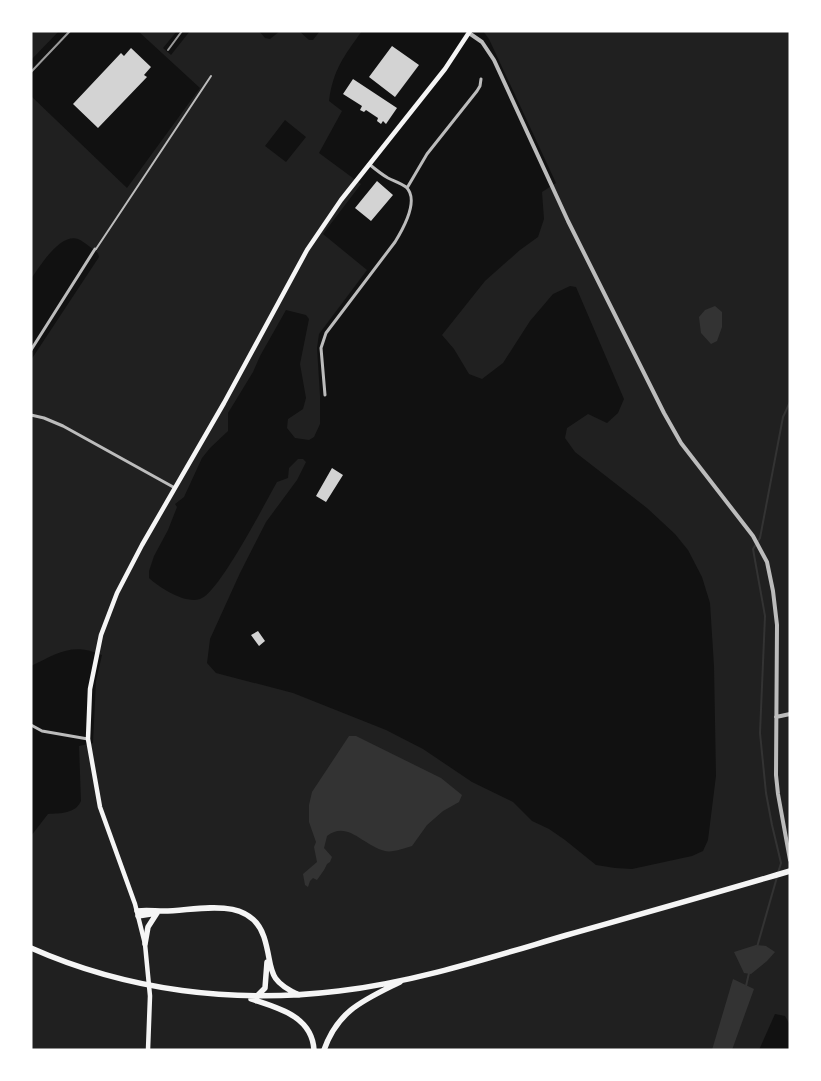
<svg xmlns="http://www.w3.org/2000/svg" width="821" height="1081" font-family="Quicksand,sans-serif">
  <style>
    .green { fill: #202020; fill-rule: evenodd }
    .water { fill: #333 }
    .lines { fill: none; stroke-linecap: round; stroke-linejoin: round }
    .stream { stroke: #333; stroke-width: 2 }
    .building { fill: #d3d3d3 }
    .service { stroke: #bcbcbc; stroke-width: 2 }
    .minor { stroke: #bcbcbc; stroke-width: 3 }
    .tertiary { stroke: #bcbcbc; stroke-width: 4 }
    .secondary { stroke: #f5f5f5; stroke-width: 4.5 }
    .trunk { stroke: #f5f5f5; stroke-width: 5.5 }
    .rail { stroke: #9a9a9a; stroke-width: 2 }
  </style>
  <rect width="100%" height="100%" fill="#111"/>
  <!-- green -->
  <path class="green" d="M31,31H59L31,60Z
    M138,31H177L163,48L171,55L190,31H259L265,38L270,39L280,31H299L309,40H313L320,31H362C344,56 333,70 329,101L342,111L319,153L361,184L323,234L367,270L319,334L317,348L320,396V424L314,437L309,440L295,438L287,428L288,419L303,409L306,398L300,364L309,319L306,315L286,310L260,356L253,372L228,413V431L210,448L202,458L184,497L175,504L177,507L168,530L154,556L149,571V578C160,588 185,604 200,599C219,593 265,503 277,482L288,478L289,468L298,459H303L306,462L297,480L266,522L240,573L210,639L207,663L216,673L293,693L386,730L423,749L472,782L513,802L532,821L549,829L565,840L596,865L615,868L632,869L692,856L703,851L708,840L716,776L714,666L710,603L702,577L688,550L675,534L647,508L575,452L565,438L567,428L588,414L607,423L618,413L624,399L576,287L570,286L553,294L530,321L503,363L482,379L469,374L454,349L442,335L485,281L520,250L538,237L544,219L542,192L556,183L489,39L483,31H790V1025L785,1016L775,1014L759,1050H31V836L48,814C61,813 75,814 81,801L79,746L93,743L96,681L102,655C72,642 58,653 31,666V360L99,257L98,253C92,249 85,242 78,239C60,233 40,266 31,279V96L127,188L200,88ZM285,120L306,137L286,162L265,146Z"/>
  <!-- water -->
  <path class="water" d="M715,306L722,312V327L717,341L711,344L701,333L699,317L705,310Z
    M349,736H356L441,778L462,795L459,802L443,811L427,825L412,846C405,848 392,853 385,851C363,846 348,820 327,836L324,848L332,857L330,862L327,864L324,870L317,880L313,878L310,881L308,887L305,885L303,874L317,862L314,847L316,842L309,822V805L312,792Z
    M756,945L766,946L775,952L767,961L751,974L744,973L734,952Z
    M733,979L754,989L732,1050H712Z"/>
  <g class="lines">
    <!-- stream -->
    <path class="stream" d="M778,873L781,863L772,825L766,793L760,733L765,616L753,549L760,538L783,417L790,402
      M757,947L777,877
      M746,986L749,973"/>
  </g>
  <!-- building -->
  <path class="building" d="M392,46L419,65L395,97L369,77Z
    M131,48L151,67L144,75L147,77L98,128L73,104L121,53L124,56Z
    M353,79L397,108L386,124L383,121L381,124L377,121L378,118L366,110L364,112L360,110L362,106L343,94Z
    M377,181L393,195L371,221L355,208Z
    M332,468L343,475L326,502L316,496Z
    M258,631L265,641L259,646L251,635Z"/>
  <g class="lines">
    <!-- service -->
    <path class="service" d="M96,249L211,76"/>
    <!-- minor -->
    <path class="minor" d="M407,188L427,154L477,91L480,86L481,79
      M31,350L95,249
      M325,395L321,348L326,333L395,242C403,229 420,200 406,187C401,183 394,181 388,178C381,174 375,169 369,164
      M31,415L44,418L63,426L175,488
      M31,725L42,731L88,739"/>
    <!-- tertiary -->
    <path class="tertiary" d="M469,33L482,42L494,60L568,221L664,413L681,443L753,536L767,562L773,591L777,625L776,775L778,794L790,860
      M776,717L790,714"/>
    <!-- secondary -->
    <path class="secondary" d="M148,1050L150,996L145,944L135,904L100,807L88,739L90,689L101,635L117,593L142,545L224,403L307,250L341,200L445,69L470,31"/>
    <!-- trunk -->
    <path class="trunk" d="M137,911C146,910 155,911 164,911C196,911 250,894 264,937C274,968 264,979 299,995
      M138,916L157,913
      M145,944L148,927L157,913
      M31,948C128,991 234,1004 339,991C416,982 492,957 567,935C641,914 716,893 790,871
      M257,996L265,988L267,962
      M251,999C278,1008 312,1016 314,1050
      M324,1050C338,1010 364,1000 400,982"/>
    <!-- rail -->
    <path class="rail" d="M168,50L182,31
      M31,72L70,31"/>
  </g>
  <!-- border -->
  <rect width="821" height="1081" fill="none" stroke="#ffffff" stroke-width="65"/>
</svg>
